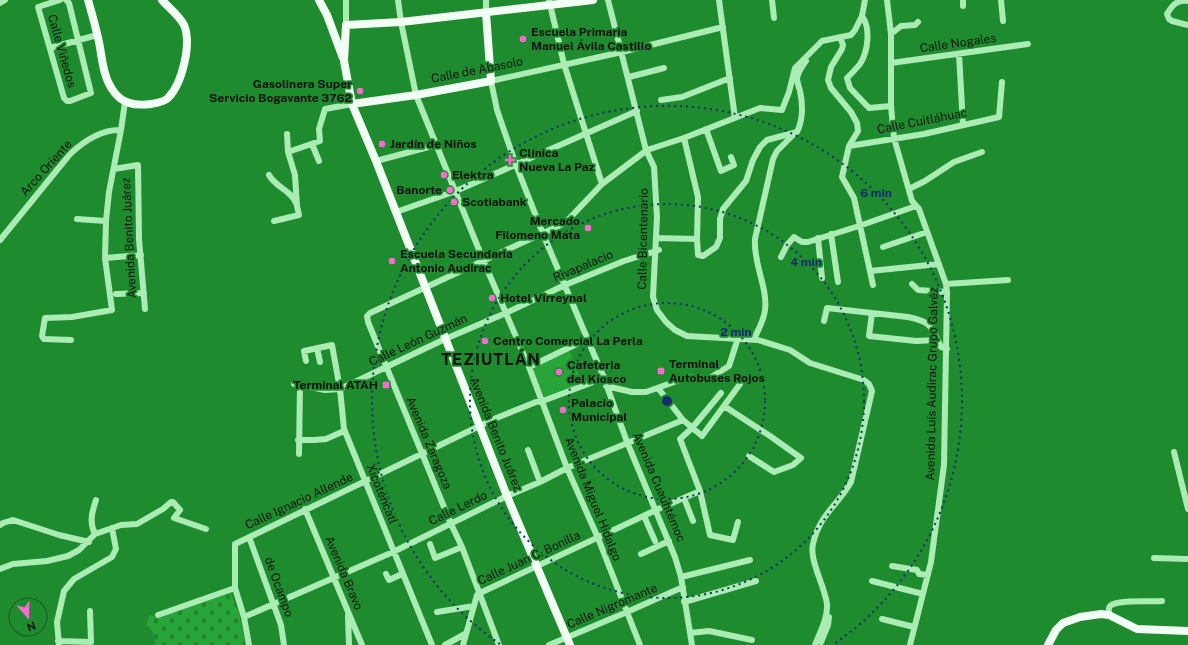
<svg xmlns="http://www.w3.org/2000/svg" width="1188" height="645" font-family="'Public Sans',sans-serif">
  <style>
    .cemetery { fill: url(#cemetery-stones) }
    .park { fill: #28a538 }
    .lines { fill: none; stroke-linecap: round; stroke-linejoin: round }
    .minor { stroke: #abecb4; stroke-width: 6 }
    .major { stroke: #f1fff4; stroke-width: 8 }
    .ring { fill: none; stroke: #162c6b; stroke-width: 2; stroke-dasharray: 2 4 }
    .poi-dot { fill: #fb6ad0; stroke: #1e8c2e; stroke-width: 1.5 }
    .labels { text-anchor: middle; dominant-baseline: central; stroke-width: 3.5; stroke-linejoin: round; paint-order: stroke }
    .poi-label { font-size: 12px; font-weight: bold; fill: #111; stroke: #1e8c2e; text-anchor: start }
    .street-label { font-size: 12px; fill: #111; stroke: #1e8c2e }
    .district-label { font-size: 16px; font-weight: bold; letter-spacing: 1px; fill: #111; stroke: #1e8c2e }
    .centre { fill: #162c6b; stroke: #1e8c2e; stroke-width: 2 }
    .ring-label { font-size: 12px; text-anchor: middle; font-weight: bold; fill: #162c6b; stroke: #1e8c2e; stroke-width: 3.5; stroke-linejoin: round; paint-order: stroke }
  </style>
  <defs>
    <pattern id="cemetery-stones" width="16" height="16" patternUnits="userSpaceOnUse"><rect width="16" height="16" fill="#28a538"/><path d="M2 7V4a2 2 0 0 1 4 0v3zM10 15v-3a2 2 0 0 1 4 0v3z" fill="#21852e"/></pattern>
  </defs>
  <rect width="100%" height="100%" fill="#1e8c2e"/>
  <!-- cemetery -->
  <path class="cemetery" d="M230,592L239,613L245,645H153L156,644L152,630L146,629L149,615L159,618Z"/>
  <!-- park -->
  <path class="park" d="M570,351L582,383L543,397L532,369Z"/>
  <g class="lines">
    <!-- minor -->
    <path class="minor" d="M60,0L38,7L64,98L67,101H70L91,93L69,3L66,0
      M346,0V25
      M398,0L401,22L416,95L484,262L529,367L567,468L598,538L640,645
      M486,0V13
      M549,0L564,64L602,184
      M608,0L646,150L654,167L657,217L653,297L657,310L666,322L675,330L687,336L758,340L790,350L810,363L864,380L869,384L872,391L851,482C838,505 819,515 813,544C809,560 825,587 827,604C828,618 820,632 815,645
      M719,0L735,118
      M772,0L774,18
      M887,0L891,34V106L894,138L912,201L919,209L946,284L947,292L944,465L931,562L910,645
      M963,0V6
      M1001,0L1003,21
      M1188,1C1177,0 1173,4 1167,14L1169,19L1172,21L1188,25
      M0,3L5,0
      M862,16C871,28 868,52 860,64C856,69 851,74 847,78L850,88L869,108L891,106
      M891,34L901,26L915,25L918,22
      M840,37L843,45L842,49L831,67L828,80L831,88L851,112L857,123L858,131L849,146L842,177L854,198L873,285
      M50,48L97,35
      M959,54L963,125
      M891,63L1028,44
      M629,77L664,68
      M661,100L682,97L730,78
      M706,129L721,171L734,165L731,157
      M684,138L698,197L697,239L698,255L703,256L716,247L720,238V219L723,209L746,181L753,160L760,147L767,140L797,132C803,120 803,105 800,91C799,87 797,82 797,78C798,73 803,65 806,61
      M312,144L319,161
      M849,146L924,134L999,117L1002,82
      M288,152L320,141L319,129L325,109L352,104
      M376,161L436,145
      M114,169L138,165L139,239L145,309
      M269,175C276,188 290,189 296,203
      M909,189L925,181L954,162L982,152
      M396,212L456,191L637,111
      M77,219L106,221
      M274,221L299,215L297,206L295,175L288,152L287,134
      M831,234L838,282
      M656,238L697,239
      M818,238L822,278
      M0,240L70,154C84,141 101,129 121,130
      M883,247L927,232
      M781,257L787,245L794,237L802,242H808L859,226L916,206
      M105,258L141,255
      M870,271L939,264
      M912,284L918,290L947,292
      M946,284L1008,280
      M116,294L144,293
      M872,313L869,336L916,341L937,340
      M824,321L827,308L908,317C932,322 931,326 941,347L947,349
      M755,337C759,328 764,320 765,310C768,288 753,263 755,239L773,159L777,151L795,133
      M71,340L44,339L42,336L45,318L72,317L112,310L105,258L106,221L109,192L121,130L125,102
      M317,348L320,362
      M306,361L304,351L332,345L340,389L344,429L432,645
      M529,367L587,339
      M294,384L325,390L340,389L445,339L506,313L565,285L624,261L659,250
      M606,386L632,392H646L688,377L703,380L713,376L729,366L739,335
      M658,388L683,420L702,436L740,384
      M721,393L692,428L680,439L700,491L710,535L733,540L738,522
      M540,402L604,378
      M724,406L770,436L801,458L793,465L774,472L749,456
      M298,440H314L326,439L344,431
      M528,450L540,482
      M1174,452L1188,509
      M299,454L300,385
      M684,498L693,521
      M305,509L362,645
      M644,516L655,541
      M0,525L3,523L13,520L59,535L89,542
      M95,534C89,522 92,512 96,500
      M249,537L281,625L284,645
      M430,544L435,558L462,547
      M641,554L669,541
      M1154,558L1188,559
      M892,566L917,570L919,574L928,575
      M0,569L13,564L47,561L68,556L79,550L95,534L121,525L137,524L163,509L171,502H173L180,510L174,518L206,529
      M386,574L389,580L402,574
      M681,577L750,560
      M872,581L923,594
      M684,602L756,581
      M437,612L474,606
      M158,615L235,588
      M348,615L349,645
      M1109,615C1109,612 1108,608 1110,606C1117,599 1152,602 1162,601
      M244,617L393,552L507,496L540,482L567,468L683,420
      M882,619L914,627
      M690,633L709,631L752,640
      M58,641L91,642L90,611
      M821,642L828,625L829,617
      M59,645L57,622L64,591L74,579L112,557L116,549L112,528
      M249,645L244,617L235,588V544L494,419L541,400
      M445,645L465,634
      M463,645L477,595L480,593L656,510L700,491
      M499,645L462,547L451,524L368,322L367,316L370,313L565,223L602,184L647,150L684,138L760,108L782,110L789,92L795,68L822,41L851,35L855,30L862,16L865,0
      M549,645L627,612L683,587
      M692,645L681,577L675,557L627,442L604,378L543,234L516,165L497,110L491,81L622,52L723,27"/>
    <!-- major -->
    <path class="major" d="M88,0C92,14 96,28 99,42C102,57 103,76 112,89C121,104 135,106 151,104C157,103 164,102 168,98C182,84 192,44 184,25C179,15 169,8 162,0
      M319,0L327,15L343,58
      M352,104L416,95L491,81L486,13
      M570,645L507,496L376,161L352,104L344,61L346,25L401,22L593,0
      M1048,645L1056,630L1063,623L1080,617L1101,614L1109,615L1137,629L1188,631"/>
  </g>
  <!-- distance rings -->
  <g class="ring">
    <circle cx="667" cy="401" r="98"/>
    <circle cx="667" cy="401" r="197"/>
    <path d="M500 644A295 295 0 1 1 834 644"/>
  </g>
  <!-- markers -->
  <g class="poi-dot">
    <circle cx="523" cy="39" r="4"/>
    <circle cx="360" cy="91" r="4"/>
    <circle cx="382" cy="144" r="4"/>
    <path d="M508 154h4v4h4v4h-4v4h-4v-4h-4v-4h4z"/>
    <circle cx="444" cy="175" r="4"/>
    <circle cx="450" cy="190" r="4"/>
    <circle cx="454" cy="202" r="4"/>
    <circle cx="588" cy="228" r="4"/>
    <circle cx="392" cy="261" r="4"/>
    <circle cx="492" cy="298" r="4"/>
    <circle cx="485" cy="341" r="4"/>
    <rect x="657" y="367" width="8" height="8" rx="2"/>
    <circle cx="559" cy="372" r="4"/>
    <rect x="382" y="381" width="8" height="8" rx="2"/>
    <circle cx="563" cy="410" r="4"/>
  </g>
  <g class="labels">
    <!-- poi labels -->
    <g class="poi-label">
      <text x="531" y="32">Escuela Primaria<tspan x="531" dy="14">Manuel Ávila Castillo</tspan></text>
      <text x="352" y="84" text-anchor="end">Gasolinera Super<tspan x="352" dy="14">Servicio Bogavante 3762</tspan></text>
      <text x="390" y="144">Jardín de Niños</text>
      <text x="519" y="153">Clínica<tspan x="519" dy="14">Nueva La Paz</tspan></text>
      <text x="452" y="175">Elektra</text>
      <text x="442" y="190" text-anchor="end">Banorte</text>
      <text x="462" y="202">Scotiabank</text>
      <text x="580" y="221" text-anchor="end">Mercado<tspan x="580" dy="14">Filomeno Mata</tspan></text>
      <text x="400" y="254">Escuela Secundaria<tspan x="400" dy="14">Antonio Audirac</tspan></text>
      <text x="500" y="298">Hotel Virreynal</text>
      <text x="493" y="341">Centro Comercial La Perla</text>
      <text x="669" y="364">Terminal<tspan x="669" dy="14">Autobuses Rojos</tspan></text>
      <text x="567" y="365">Cafeteria<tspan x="567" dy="14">del Kiosco</tspan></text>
      <text x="378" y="385" text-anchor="end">Terminal ATAH</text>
      <text x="571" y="403">Palacio<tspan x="571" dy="14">Municipal</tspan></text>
    </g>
    <!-- street labels -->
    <g class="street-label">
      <text transform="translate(958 43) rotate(-8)">Calle Nogales</text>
      <text transform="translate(62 51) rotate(74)">Calle Viñedos</text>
      <text transform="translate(477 70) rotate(-11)">Calle de Abasolo</text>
      <text transform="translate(922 121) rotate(-11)">Calle Cuitláhuac</text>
      <text transform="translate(46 168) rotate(-48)">Arco Oriente</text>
      <text transform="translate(129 238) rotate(-93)">Avenida Benito Juárez</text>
      <text transform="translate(643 239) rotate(-89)">Calle Bicentenario</text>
      <text transform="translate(583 266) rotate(-23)">Rivapalacio</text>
      <text transform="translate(418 340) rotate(-25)">Calle León Guzmán</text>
      <text transform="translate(932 384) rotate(-89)">Avenida Luís Audirac Grupo Galvéz</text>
      <text transform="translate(496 434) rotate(68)">Avenida Benito Juárez</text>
      <text transform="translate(429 443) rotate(67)">Avenida Zaragoza</text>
      <text transform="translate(659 487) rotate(67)">Avenida Cuauhtémoc</text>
      <text transform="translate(382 494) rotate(68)">Xicoténcatl</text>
      <text transform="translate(593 499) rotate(68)">Avenida Miguel Hidalgo</text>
      <text transform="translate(299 501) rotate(-25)">Calle Ignacio Allende</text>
      <text transform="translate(458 508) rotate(-26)">Calle Lerdo</text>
      <text transform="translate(529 558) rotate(-25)">Calle Juan C. Bonilla</text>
      <text transform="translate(344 573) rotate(67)">Avenida Bravo</text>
      <text transform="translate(279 587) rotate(70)">de Ocampo</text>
      <text transform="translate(612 606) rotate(-23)">Calle Nigromante</text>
    </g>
    <!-- district labels -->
    <g class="district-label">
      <text x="491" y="359">TEZIUTLÁN</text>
    </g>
  </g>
  <circle cx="667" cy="401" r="6" class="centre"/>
  <g class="ring-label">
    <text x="876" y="197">6 min</text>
    <text x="806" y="266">4 min</text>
    <text x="736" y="336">2 min</text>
  </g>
  <!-- north arrow -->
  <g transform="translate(28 617) rotate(160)"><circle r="19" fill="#1e8c2e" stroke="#195b22"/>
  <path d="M0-3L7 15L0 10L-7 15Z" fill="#fb6ad0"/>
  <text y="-6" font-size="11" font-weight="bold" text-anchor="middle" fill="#111111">N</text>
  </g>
</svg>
